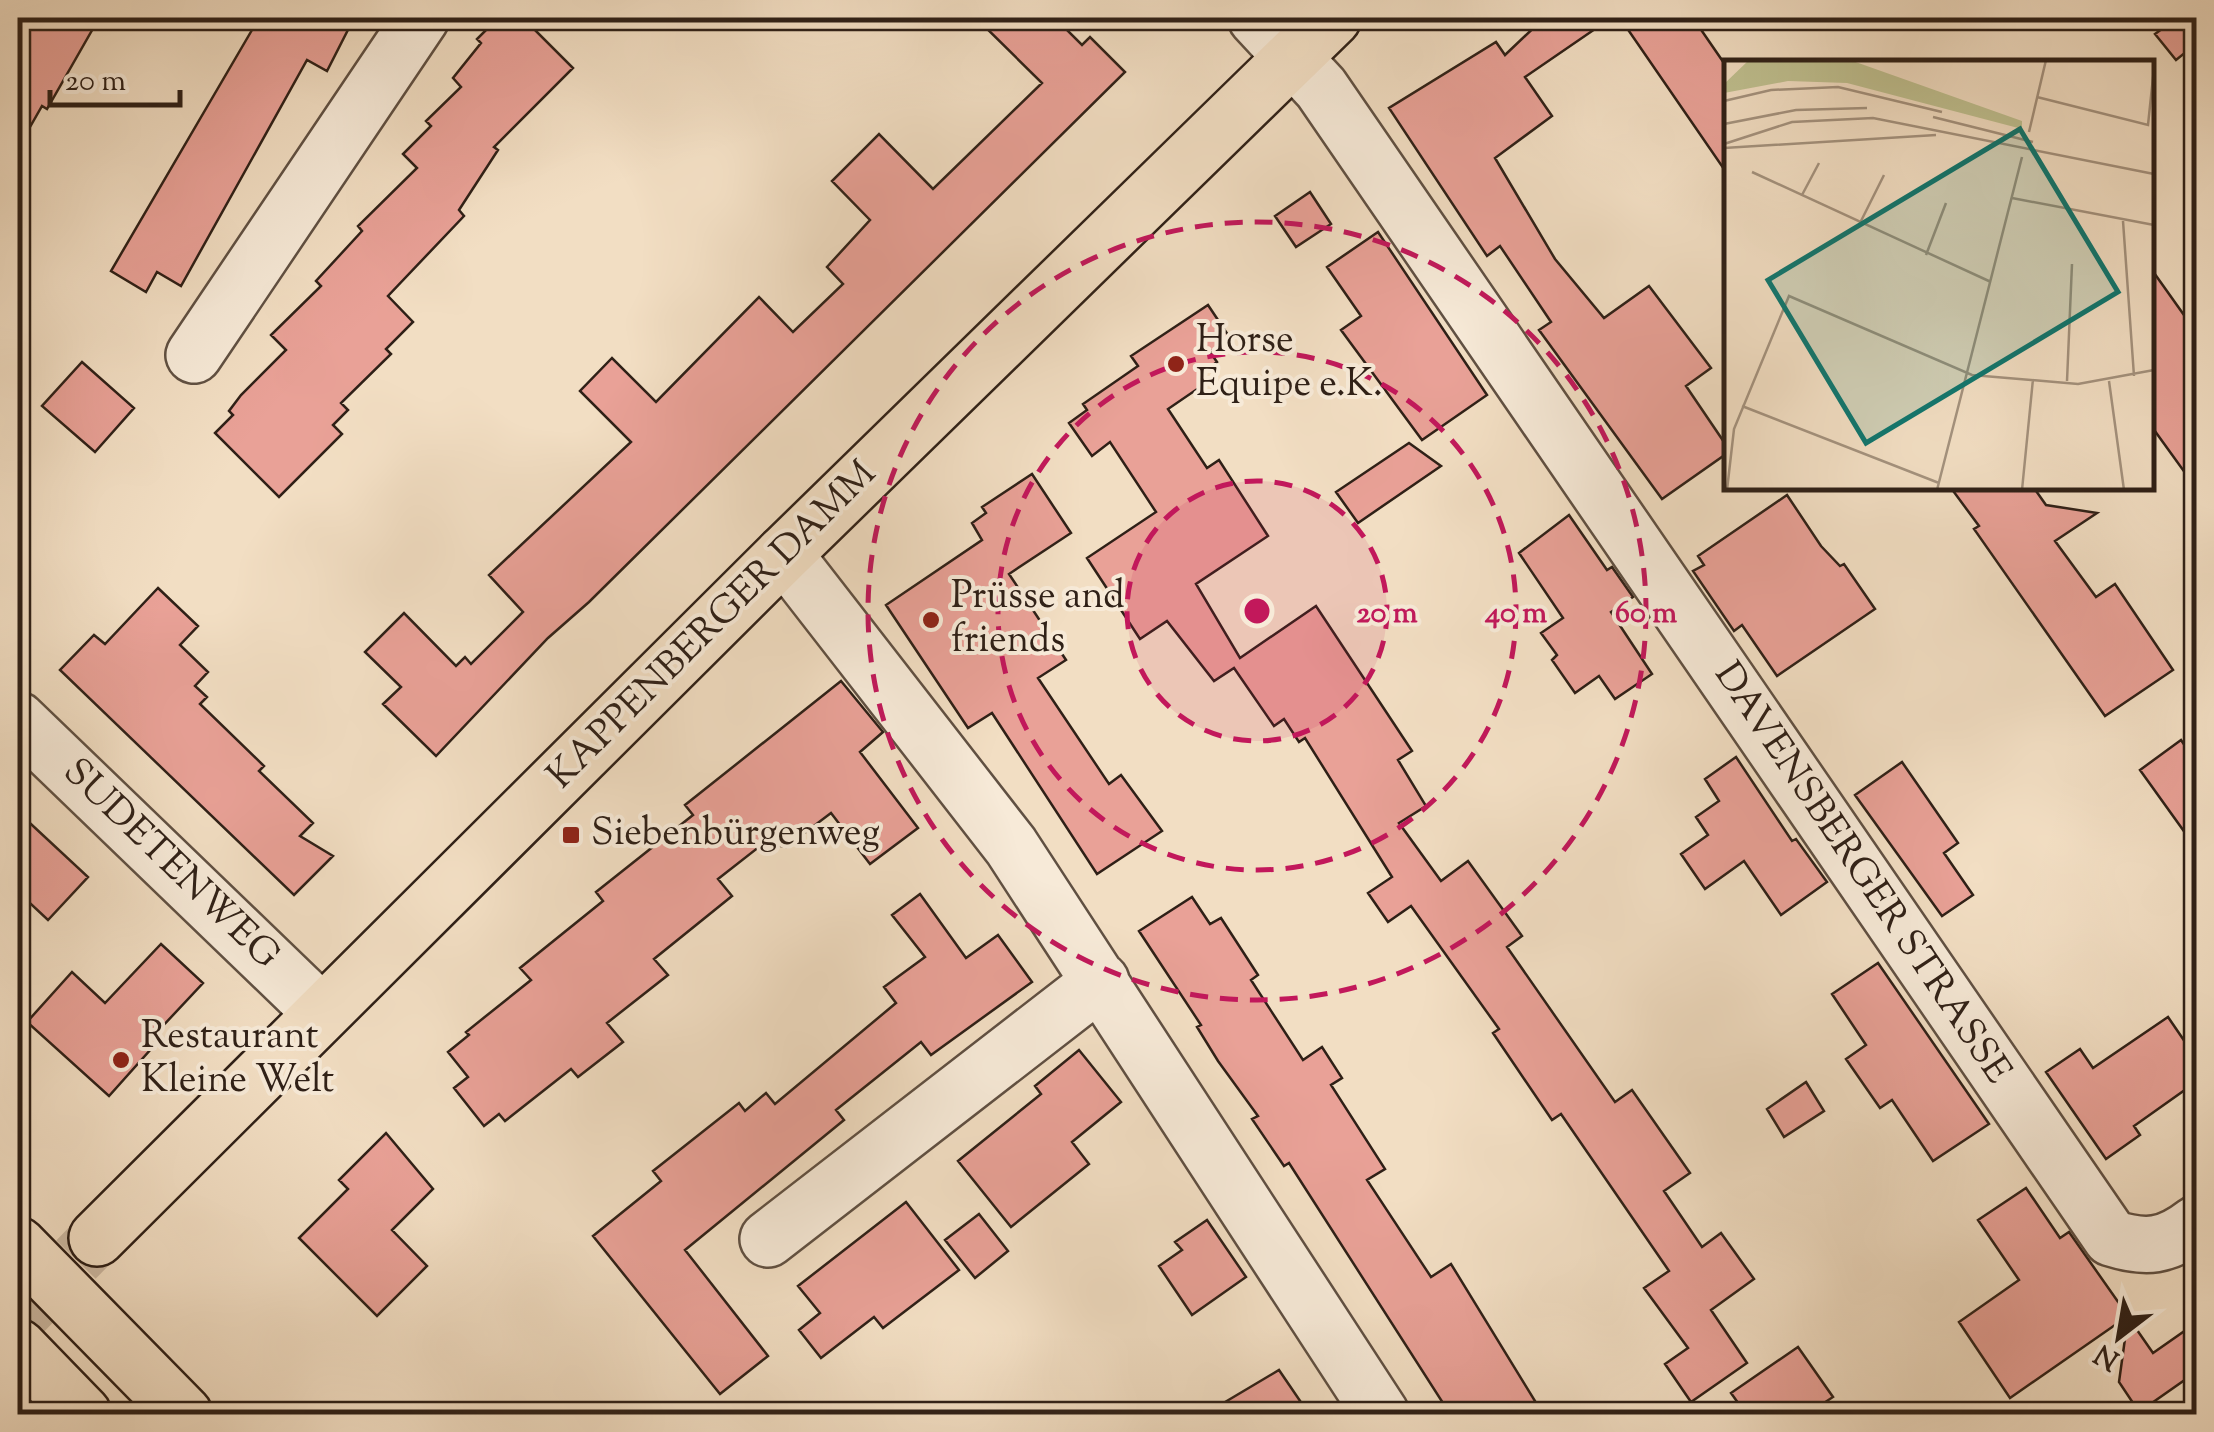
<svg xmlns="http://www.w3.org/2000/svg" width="2214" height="1432" font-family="'Sorts Mill Goudy',serif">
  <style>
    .building { fill: #e9a197; stroke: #2f2017; stroke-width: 2.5 }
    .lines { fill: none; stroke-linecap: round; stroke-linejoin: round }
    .major-tunnel { stroke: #cbb8a1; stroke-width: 55; stroke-dasharray: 55 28; stroke-linecap: butt }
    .minor-casing { stroke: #605042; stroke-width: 60 }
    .major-casing { stroke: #2f2017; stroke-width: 60 }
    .highway-casing { stroke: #2f2017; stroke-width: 60 }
    .minor { stroke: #f7ead8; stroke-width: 55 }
    .major { stroke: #f2dec3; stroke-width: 55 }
    .highway { stroke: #f2dec3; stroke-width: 55 }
    .ring { fill: none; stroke: #c2185b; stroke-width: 5; stroke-dasharray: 18 12 }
    .poi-dot { fill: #8f2418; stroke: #f7ead8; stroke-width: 4 }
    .labels { text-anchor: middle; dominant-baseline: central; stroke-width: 8; stroke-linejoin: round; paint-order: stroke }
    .poi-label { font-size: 38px; fill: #2f2017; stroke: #f7ead8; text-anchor: start }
    .street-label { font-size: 38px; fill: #2f2017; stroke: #f7ead8 }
    .inset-road { fill: none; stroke: #a4927e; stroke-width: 2.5 }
    .view { fill: #0f766e; fill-opacity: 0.15; stroke: #0f766e; stroke-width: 5 }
    .inset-edge { fill: none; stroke: #2f2017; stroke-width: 5 }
    .centre { fill: #c2185b; stroke: #f7ead8; stroke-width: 5 }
    .ring-label { font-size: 30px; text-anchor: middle; font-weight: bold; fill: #c2185b; stroke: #f7ead8; stroke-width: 8; stroke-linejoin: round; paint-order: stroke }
  </style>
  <rect width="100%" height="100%" fill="#f2dec3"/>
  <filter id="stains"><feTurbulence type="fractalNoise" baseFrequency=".002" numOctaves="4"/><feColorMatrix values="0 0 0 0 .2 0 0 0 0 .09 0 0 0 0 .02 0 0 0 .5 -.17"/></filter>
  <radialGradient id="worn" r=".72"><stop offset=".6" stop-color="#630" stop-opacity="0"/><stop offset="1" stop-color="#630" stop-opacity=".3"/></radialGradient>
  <!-- building -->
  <path class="building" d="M18,18H99L47,109L42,106L18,148Z
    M259,18H354L327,71L307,60L181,286L157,272L146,292L111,271Z
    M498,18H523L573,68L494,147L498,150L459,210L464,216L388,296L413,322L386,349L391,354L341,403L348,410L333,425L342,434L279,497L215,433L233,415L229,411L241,395L286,350L271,335L321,286L316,281L362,231L358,226L417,168L403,154L431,126L426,121L461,87L453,78L481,43L477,39Z
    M976,18H1055L1082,45L1090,37L1125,72L589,602L548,638L436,756L383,704L401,687L365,652L404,613L456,666L465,657L471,664L523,612L489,575L631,442L580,391L612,358L656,402L759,297L793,332L843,284L827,267L870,220L832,181L879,134L933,189L1042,83Z
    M1544,18H1611L1525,77L1552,116L1495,158L1555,259L1604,318L1649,286L1711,368L1686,386L1726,445V454L1662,499L1539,330L1551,322L1500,246L1487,256L1389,108L1496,42L1505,55Z
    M1620,18H1693L1726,66V172Z
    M2177,18H2196V44L2176,60L2155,34Z
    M1310,192L1331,224L1296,247L1275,216Z
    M1378,232L1487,395L1422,440L1341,330L1361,316L1327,267Z
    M2152,270L2196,332V488L2152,427Z
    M1208,305L1230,338L1210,352L1217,362L1203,372L1209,381L1168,409L1207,468L1219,460L1268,536L1196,584L1240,658L1316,606L1412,751L1398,760L1426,806L1399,823L1441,881L1468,861L1522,936L1507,947L1615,1102L1632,1090L1690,1173L1664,1191L1702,1247L1721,1233L1754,1279L1711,1310L1747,1363L1691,1402L1665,1364L1688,1348L1644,1288L1669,1271L1561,1114L1552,1120L1493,1033L1499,1029L1411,906L1388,922L1368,893L1392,877L1305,738L1299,742L1284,719L1274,726L1234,668L1214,681L1167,621L1140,639L1087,558L1156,512L1110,442L1092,456L1069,423L1087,410L1083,404L1138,366L1131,356Z
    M82,362L134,408L95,452L42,406Z
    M1409,443L1441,466L1358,523L1336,492Z
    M1032,474L1071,533L1009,574L1066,660L1038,678L1109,784L1121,775L1162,831L1097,874L992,713L968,728L886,605L982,540L972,523L986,513L982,507Z
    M1951,488H2034L2046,505L2097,513L2055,541L2096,597L2115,584L2173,670L2105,716L1974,529L1979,526Z
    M1787,495L1821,546L1840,566L1844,564L1875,609L1777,676L1742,625L1734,631L1693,571L1704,565L1698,556Z
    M1569,515L1607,570L1612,567L1633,597L1611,612L1652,674L1615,699L1599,676L1575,693L1552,660L1557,655L1541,633L1563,618L1519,553Z
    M158,588L198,626L180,645L208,672L195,686L207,697L200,704L264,766L259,771L313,823L300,836L333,856L294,895L60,670L94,635L105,644Z
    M841,681L883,732L860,752L918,828L870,864L831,813L786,847L764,843L718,879L732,896L654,959L668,975L607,1023L623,1042L578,1077L571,1069L505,1121L499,1114L484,1126L454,1088L468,1077L448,1052L469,1035L466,1032L531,980L520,968L603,901L596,892L693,815L685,805Z
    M2181,740L2196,762V848L2140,770Z
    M1736,757L1792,841L1796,839L1827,882L1781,915L1744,861L1705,889L1681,854L1708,835L1696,817L1719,801L1705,779Z
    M1902,762L1958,843L1944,853L1973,895L1942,916L1855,795Z
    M18,812L88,877L48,920L18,892Z
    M920,894L966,958L998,935L1032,982L931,1055L921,1042L836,1110L844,1120L685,1250L768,1356L720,1394L593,1236L661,1181L653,1171L739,1103L745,1111L766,1093L775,1104L896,1003L884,987L925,957L892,915Z
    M1192,897L1210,924L1221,918L1258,975L1251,980L1303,1060L1322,1047L1342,1078L1331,1085L1385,1169L1367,1180L1431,1277L1451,1264L1543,1414H1450L1289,1163L1284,1166L1252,1119L1258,1116L1218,1061L1197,1027L1201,1025L1139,931Z
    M161,944L203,983L146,1044L151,1049L109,1096L27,1022L72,972L105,1003Z
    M1878,963L1989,1124L1933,1161L1892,1100L1880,1108L1846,1059L1866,1045L1832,994Z
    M2168,1017L2196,1058V1082L2134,1126L2140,1135L2106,1159L2046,1072L2080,1049L2093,1068Z
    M1079,1050L1121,1102L1072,1142L1089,1164L1011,1227L958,1161L1041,1094L1035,1086Z
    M1806,1082L1824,1111L1784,1137L1767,1109Z
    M386,1133L433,1189L392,1230L427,1266L377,1316L299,1238L348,1189L339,1180Z
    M2026,1188L2060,1238L2069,1232L2128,1316L2010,1398L1959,1322L2019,1280L1978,1220Z
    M906,1202L959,1270L883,1328L874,1317L821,1358L799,1330L820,1313L798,1286Z
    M979,1214L1008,1251L975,1278L945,1240Z
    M1207,1220L1246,1277L1192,1315L1159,1266L1182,1250L1175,1242Z
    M2128,1317L2153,1353L2196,1323V1372L2139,1412L2119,1382Z
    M1798,1347L1833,1397L1807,1414H1746L1731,1393Z
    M1279,1370L1309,1414H1205Z"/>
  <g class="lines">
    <!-- major-tunnel -->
    <path class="major-tunnel" d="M18,1319L97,1238"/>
    <defs>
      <path id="minor" d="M1256,18L1321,88L2111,1238C2146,1249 2166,1247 2196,1224
        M194,355L421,18
        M784,554L1011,846L1381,1414
        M18,720L321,1012
        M768,1239L1101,981"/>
      <path id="major" d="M97,1238L784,554L1333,18"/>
      <path id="highway" d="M18,1245L184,1414
        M18,1347L83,1414"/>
    </defs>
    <!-- minor casing -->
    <use href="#minor" class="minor-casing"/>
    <!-- major casing -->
    <use href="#major" class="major-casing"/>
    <!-- highway casing -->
    <use href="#highway" class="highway-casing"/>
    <!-- minor -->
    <use href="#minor" class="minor"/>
    <!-- major -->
    <use href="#major" class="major"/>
    <!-- highway -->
    <use href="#highway" class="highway"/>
  </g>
  <!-- distance rings -->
  <circle cx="1257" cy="611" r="130" fill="#c2185b" fill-opacity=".12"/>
  <g class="ring">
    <circle cx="1257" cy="611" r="130"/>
    <circle cx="1257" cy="611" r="259"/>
    <circle cx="1257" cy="611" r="389"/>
  </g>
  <!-- markers -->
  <g class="poi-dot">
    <circle cx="1176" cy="364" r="10"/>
    <circle cx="931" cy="620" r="10"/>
    <rect x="561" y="825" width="20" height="20" rx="5"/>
    <circle cx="121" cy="1060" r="10"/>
  </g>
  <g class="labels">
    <!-- poi labels -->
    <g class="poi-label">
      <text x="1196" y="342">Horse<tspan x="1196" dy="44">Equipe e.K.</tspan></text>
      <text x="951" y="598">Prüsse and<tspan x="951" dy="44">friends</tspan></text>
      <text x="591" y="835">Siebenbürgenweg</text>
      <text x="141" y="1038">Restaurant<tspan x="141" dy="44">Kleine Welt</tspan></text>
    </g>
    <!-- street labels -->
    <g class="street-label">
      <text transform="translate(713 626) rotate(-45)">KAPPENBERGER DAMM</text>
      <text transform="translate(170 865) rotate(44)">SUDETENWEG</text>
      <text transform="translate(1861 874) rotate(56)">DAVENSBERGER STRASSE</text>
    </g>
  </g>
  <!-- overview -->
  <g transform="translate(1724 60)">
    <rect width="430" height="430" fill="#f2dec3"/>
    <path d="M25,0H126L298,61V69L123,23L64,21L0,33V24Z" fill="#bfc090"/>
    <path class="inset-road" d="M313,37L424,65L430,8M0,41L47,30L114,27L218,52M209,57L309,82M0,64L72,50L143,48M305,72L322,0M0,84L68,62L149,58L430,114M0,88L212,75M28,112L267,222M78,135L95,103M288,138L430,165M399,161L410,316M136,163L160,115M202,195L222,143M343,321L348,204M385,321L400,430M18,346L215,423M3,430L10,369L65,236L248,315L354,324L430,310M213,430L298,97M298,430L309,319"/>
    <path class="view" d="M296,69L394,232L142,383L44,220Z"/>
    <rect width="430" height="430" class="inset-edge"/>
  </g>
  <circle cx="1257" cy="611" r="15" class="centre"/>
  <g class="ring-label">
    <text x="1387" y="622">20 m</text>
    <text x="1516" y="622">40 m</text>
    <text x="1646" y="622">60 m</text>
  </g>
  <!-- margin -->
  <rect width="2214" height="1432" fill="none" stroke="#f2dec3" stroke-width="60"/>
  <rect x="20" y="20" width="2174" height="1392" fill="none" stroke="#2f2017" stroke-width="5"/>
  <rect x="30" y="30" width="2154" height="1372" fill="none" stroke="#2f2017" stroke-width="2.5"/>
  <!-- north arrow -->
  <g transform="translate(2119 1337) rotate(211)" stroke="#f7ead8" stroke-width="8" paint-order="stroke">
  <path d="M0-8L18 38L0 25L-18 38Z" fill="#2f2017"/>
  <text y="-15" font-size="28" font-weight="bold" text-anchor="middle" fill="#2f2017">N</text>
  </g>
  <!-- scale -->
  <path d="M50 90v15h130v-15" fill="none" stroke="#2f2017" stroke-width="5"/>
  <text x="65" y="90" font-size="30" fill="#2f2017" stroke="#f7ead8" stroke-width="8" paint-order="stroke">20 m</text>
  <rect width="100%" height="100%" filter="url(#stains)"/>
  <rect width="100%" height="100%" fill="url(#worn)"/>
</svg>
